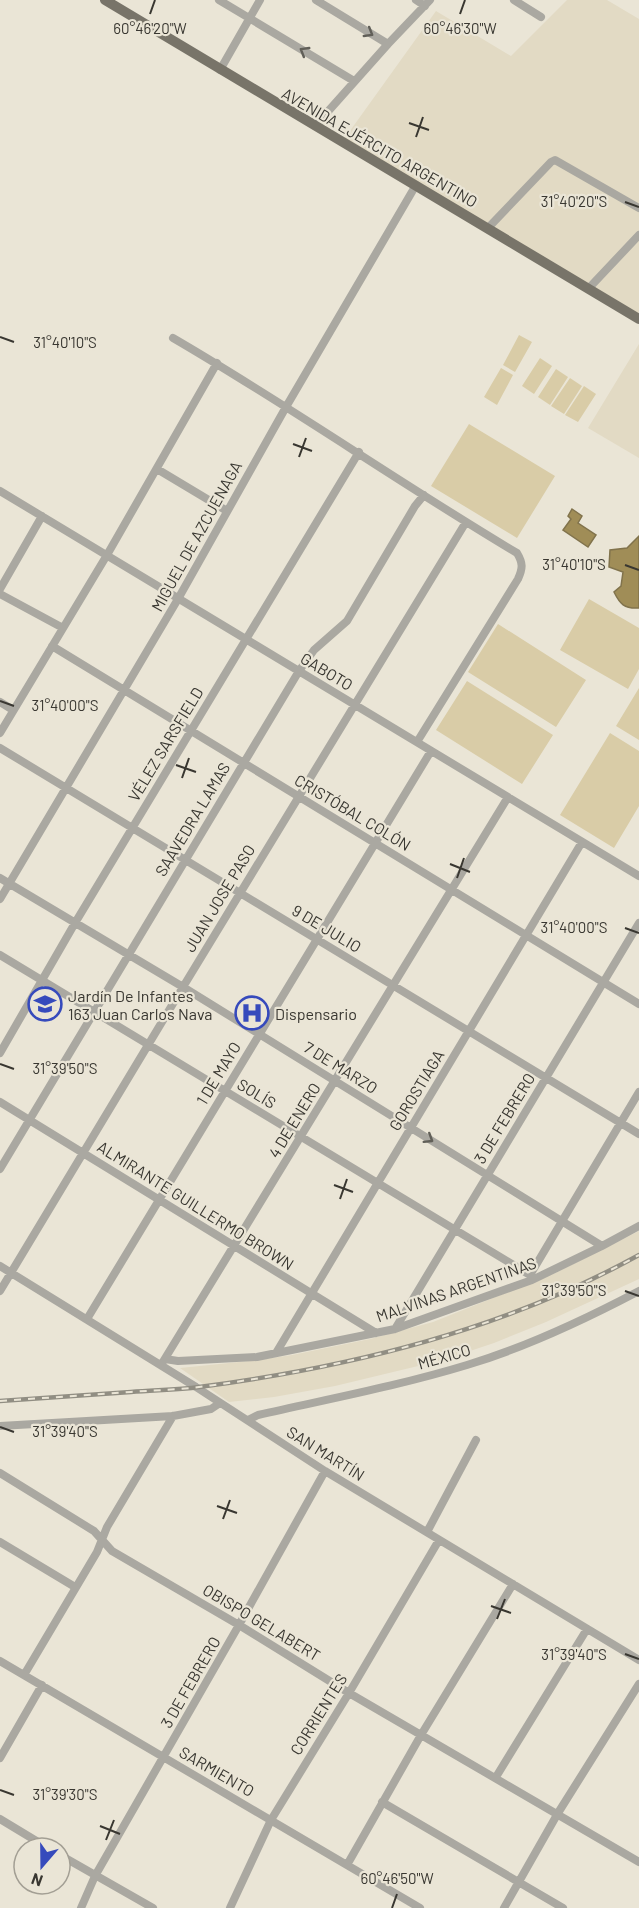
<svg xmlns="http://www.w3.org/2000/svg" width="639" height="1908" font-family="Barlow,sans-serif">
  <style>
    .built { fill: #e2dac4 }
    .green { fill: #d9cca7 }
    .water { fill: #a08d57; stroke: #81734c; stroke-width: 1.5 }
    .lines { fill: none; stroke-linecap: round; stroke-linejoin: round }
    .minor { stroke: #aaa8a1; stroke-width: 8 }
    .major { stroke: #787469; stroke-width: 10 }
    .rail-casing { stroke: #918e83; stroke-width: 4.5 }
    .rail { stroke: #eae5d6; stroke-width: 2; stroke-dasharray: 7; stroke-linecap: butt }
    .oneway { stroke: #615f58 }
    .ticks { fill: none; stroke: #393731; stroke-width: 2 }
    .labels { text-anchor: middle; dominant-baseline: central; stroke-width: 4.5; stroke-linejoin: round; paint-order: stroke }
    .street-label { font-size: 16px; fill: #393731; stroke: #eae5d6 }
    .poi-label { font-size: 16px; fill: #393731; stroke: #eae5d6; text-anchor: start }
    .ticks-label { font-size: 15px; text-anchor: middle; fill: #393731; stroke: #eae5d6; stroke-width: 4.5; stroke-linejoin: round; paint-order: stroke }
  </style>
  <rect width="100%" height="100%" fill="#eae5d6"/>
  <!-- built -->
  <path class="built" d="M567,0H607L639,19V319L342,142L436,11L511,56Z
    M639,344V458L588,428Z
    M639,1231V1279L546,1322L494,1343L443,1360L335,1386L274,1397L229,1402L180,1368L258,1360L292,1355L370,1339L433,1322L553,1274Z"/>
  <!-- green -->
  <path class="green" d="M519,335L532,342L515,372L503,365Z
    M540,358L552,366L534,394L522,386Z
    M501,368L513,375L497,405L484,397Z
    M556,369L568,377L550,405L538,397Z
    M570,378L582,386L564,414L551,406Z
    M584,386L596,394L578,422L565,415Z
    M469,424L555,476L517,538L431,486Z
    M589,599L639,628V669L628,689L560,650Z
    M498,624L586,680L556,727L468,672Z
    M467,681L553,735L522,784L436,730Z
    M639,688V740L616,726Z
    M610,733L639,751V806L614,848L560,815Z"/>
  <!-- water -->
  <path class="water" d="M572,509L582,516L578,523L596,535L588,547L563,530L571,519L568,516Z
    M639,536V608C624,609 620,604 614,592L621,586L623,572L609,567L610,550L627,548Z"/>
  <g class="lines">
    <!-- minor -->
    <path class="minor" d="M219,0L354,81
      M316,0L388,44
      M416,0L425,6
      M514,0L541,17
      M220,70L260,0
      M315,126L388,44L430,0
      M488,228L551,162L555,160L639,208
      M589,288L639,235
      M173,338C290,406 401,484 517,553C523,563 523,568 518,579L417,742
      M157,469L227,511
      M0,491L639,876
      M0,589L42,516
      M0,594L63,628
      M52,646L639,1004
      M0,702L13,710
      M0,733L107,555L217,363
      M0,748L639,1134
      M0,878L183,987L602,1246
      M0,899L178,599L286,407L416,185
      M0,955L530,1275
      M0,1053L75,923L359,452
      M0,1102L376,1333
      M0,1169L299,671L314,650L347,621L415,506L424,495
      M0,1266L196,1387L325,1471L639,1660
      M531,1280L530,1275L639,1092
      M0,1291L183,987L466,522
      M87,1319L431,751
      M395,1329L639,923
      M276,1353L582,842
      M165,1359L178,1361L257,1357L395,1329L532,1280L602,1246L639,1226
      M161,1365L508,797
      M248,1420L258,1415C328,1399 398,1386 467,1365C527,1347 584,1320 639,1291
      M0,1426L173,1416L211,1409L220,1403
      M0,1473L94,1531L112,1551L239,1625L349,1693L639,1862
      M427,1532L476,1440
      M0,1542L75,1587
      M0,1661L420,1908
      M24,1675L97,1552L107,1527L173,1416
      M0,1758L42,1685
      M496,1777L587,1629
      M382,1802L563,1908
      M0,1819L48,1848
      M60,1855L153,1908
      M347,1865L421,1735L513,1584
      M81,1908L95,1876L239,1625L325,1471
      M230,1908L271,1820L349,1693L439,1540
      M504,1908L558,1813L639,1684"/>
    <!-- major -->
    <path class="major" d="M105,0L639,319"/>
    <defs>
      <path id="rail" d="M0,1401C44,1398 87,1395 131,1392C154,1390 177,1390 199,1387C352,1367 503,1330 639,1255"/>
    </defs>
    <!-- rail casing -->
    <use href="#rail" class="rail-casing"/>
    <!-- rail -->
    <use href="#rail" class="rail"/>
  </g>
  <!-- one-way arrows -->
  <defs><path id="oneway-chevron" d="M-2-3.5L2.5 0L-2 3.5" fill="none" stroke-width="1.6" stroke-linecap="round" stroke-linejoin="round" transform="scale(1.5)"/></defs>
  <g class="oneway">
    <use href="#oneway-chevron" transform="translate(369 33) rotate(31)"/>
    <use href="#oneway-chevron" transform="translate(304 51) rotate(-149)"/>
    <use href="#oneway-chevron" transform="translate(429 1139) rotate(32)"/>
  </g>
  <!-- ticks -->
  <path class="ticks" d="M150,14L155,0M460,14L465,0M409,123L429,130M416,137L423,117M625,202L639,207M0,337L14,342M293,444L312,451M299,457L306,438M625,565L639,570M0,701L14,706M176,765L196,772M182,778L189,758M450,864L470,872M457,878L464,858M625,928L639,933M0,1064L14,1069M334,1185L353,1192M340,1199L347,1179M625,1291L639,1296M0,1427L14,1432M217,1506L237,1513M223,1519L230,1500M491,1606L511,1613M497,1619L505,1599M625,1654L639,1659M0,1790L14,1795M100,1826L120,1834M106,1840L114,1820M392,1908L397,1894"/>
  <!-- icons -->
  <defs>
    <symbol id="school-ring" viewBox="-11 -11 22 22"><circle r="9.5" fill="#eae5d6" stroke="#364abc" stroke-width="1.5"/><path d="M0-5L7-2L0 1L-7-2ZM-4 1L0 2.5L4 1V4Q0 6-4 4Z" fill="#364abc"/></symbol>
    <symbol id="hospital-ring" viewBox="-11 -11 22 22"><circle r="9.5" fill="#eae5d6" stroke="#364abc" stroke-width="1.5"/><path d="M-5-5h3v3.5h4V-5h3V5h-3V1.5h-4V5h-3Z" fill="#364abc"/></symbol>
  </defs>
  <g fill-rule="evenodd">
    <use href="#school-ring" x="26" y="985" width="38" height="38"/>
    <use href="#hospital-ring" x="233" y="994" width="38" height="38"/>
  </g>
  <g class="labels">
    <!-- street labels -->
    <g class="street-label">
      <text transform="translate(380 147) rotate(30)">AVENIDA EJÉRCITO ARGENTINO</text>
      <text transform="translate(196 536) rotate(-61)">MIGUEL DE AZCUENAGA</text>
      <text transform="translate(327 671) rotate(31)">GABOTO</text>
      <text transform="translate(165 744) rotate(-59)">VÉLEZ SARSFIELD</text>
      <text transform="translate(353 812) rotate(31)">CRISTÓBAL COLÓN</text>
      <text transform="translate(192 819) rotate(-59)">SAAVEDRA LAMAS</text>
      <text transform="translate(219 898) rotate(-59)">JUAN JOSE PASO</text>
      <text transform="translate(327 928) rotate(31)">9 DE JULIO</text>
      <text transform="translate(341 1067) rotate(32)">7 DE MARZO</text>
      <text transform="translate(218 1073) rotate(-59)">1 DE MAYO</text>
      <text transform="translate(416 1090) rotate(-59)">GOROSTIAGA</text>
      <text transform="translate(257 1093) rotate(31)">SOLÍS</text>
      <text transform="translate(504 1118) rotate(-59)">3 DE FEBRERO</text>
      <text transform="translate(294 1120) rotate(-59)">4 DE ENERO</text>
      <text transform="translate(196 1205) rotate(32)">ALMIRANTE GUILLERMO BROWN</text>
      <text transform="translate(456 1289) rotate(-19)">MALVINAS ARGENTINAS</text>
      <text transform="translate(444 1356) rotate(-16)">MÉXICO</text>
      <text transform="translate(326 1453) rotate(32)">SAN MARTÍN</text>
      <text transform="translate(262 1622) rotate(31)">OBISPO GELABERT</text>
      <text transform="translate(190 1682) rotate(-60)">3 DE FEBRERO</text>
      <text transform="translate(318 1714) rotate(-58)">CORRIENTES</text>
      <text transform="translate(217 1771) rotate(30)">SARMIENTO</text>
    </g>
    <!-- poi labels -->
    <g class="poi-label">
      <text x="68" y="995">Jardín De Infantes<tspan x="68" dy="18">163 Juan Carlos Nava</tspan></text>
      <text x="275" y="1013">Dispensario</text>
    </g>
  </g>
  <g class="ticks-label">
    <text x="150" y="34">60°46'20"W</text>
    <text x="460" y="34">60°46'30"W</text>
    <text x="574" y="207">31°40'20"S</text>
    <text x="65" y="348">31°40'10"S</text>
    <text x="574" y="570">31°40'10"S</text>
    <text x="65" y="711">31°40'00"S</text>
    <text x="574" y="933">31°40'00"S</text>
    <text x="65" y="1074">31°39'50"S</text>
    <text x="574" y="1296">31°39'50"S</text>
    <text x="65" y="1437">31°39'40"S</text>
    <text x="574" y="1660">31°39'40"S</text>
    <text x="65" y="1800">31°39'30"S</text>
    <text x="397" y="1884">60°46'50"W</text>
  </g>
  <!-- north arrow -->
  <g transform="translate(42 1866) rotate(200)"><circle r="28" fill="#eae5d6" stroke="#a39f94" stroke-width="1.5"/>
  <path d="M0-4.5L10 22L0 15L-10 22Z" fill="#364abc"/>
  <text y="-9" font-size="16" font-weight="bold" text-anchor="middle" fill="#393731">N</text>
  </g>
</svg>
